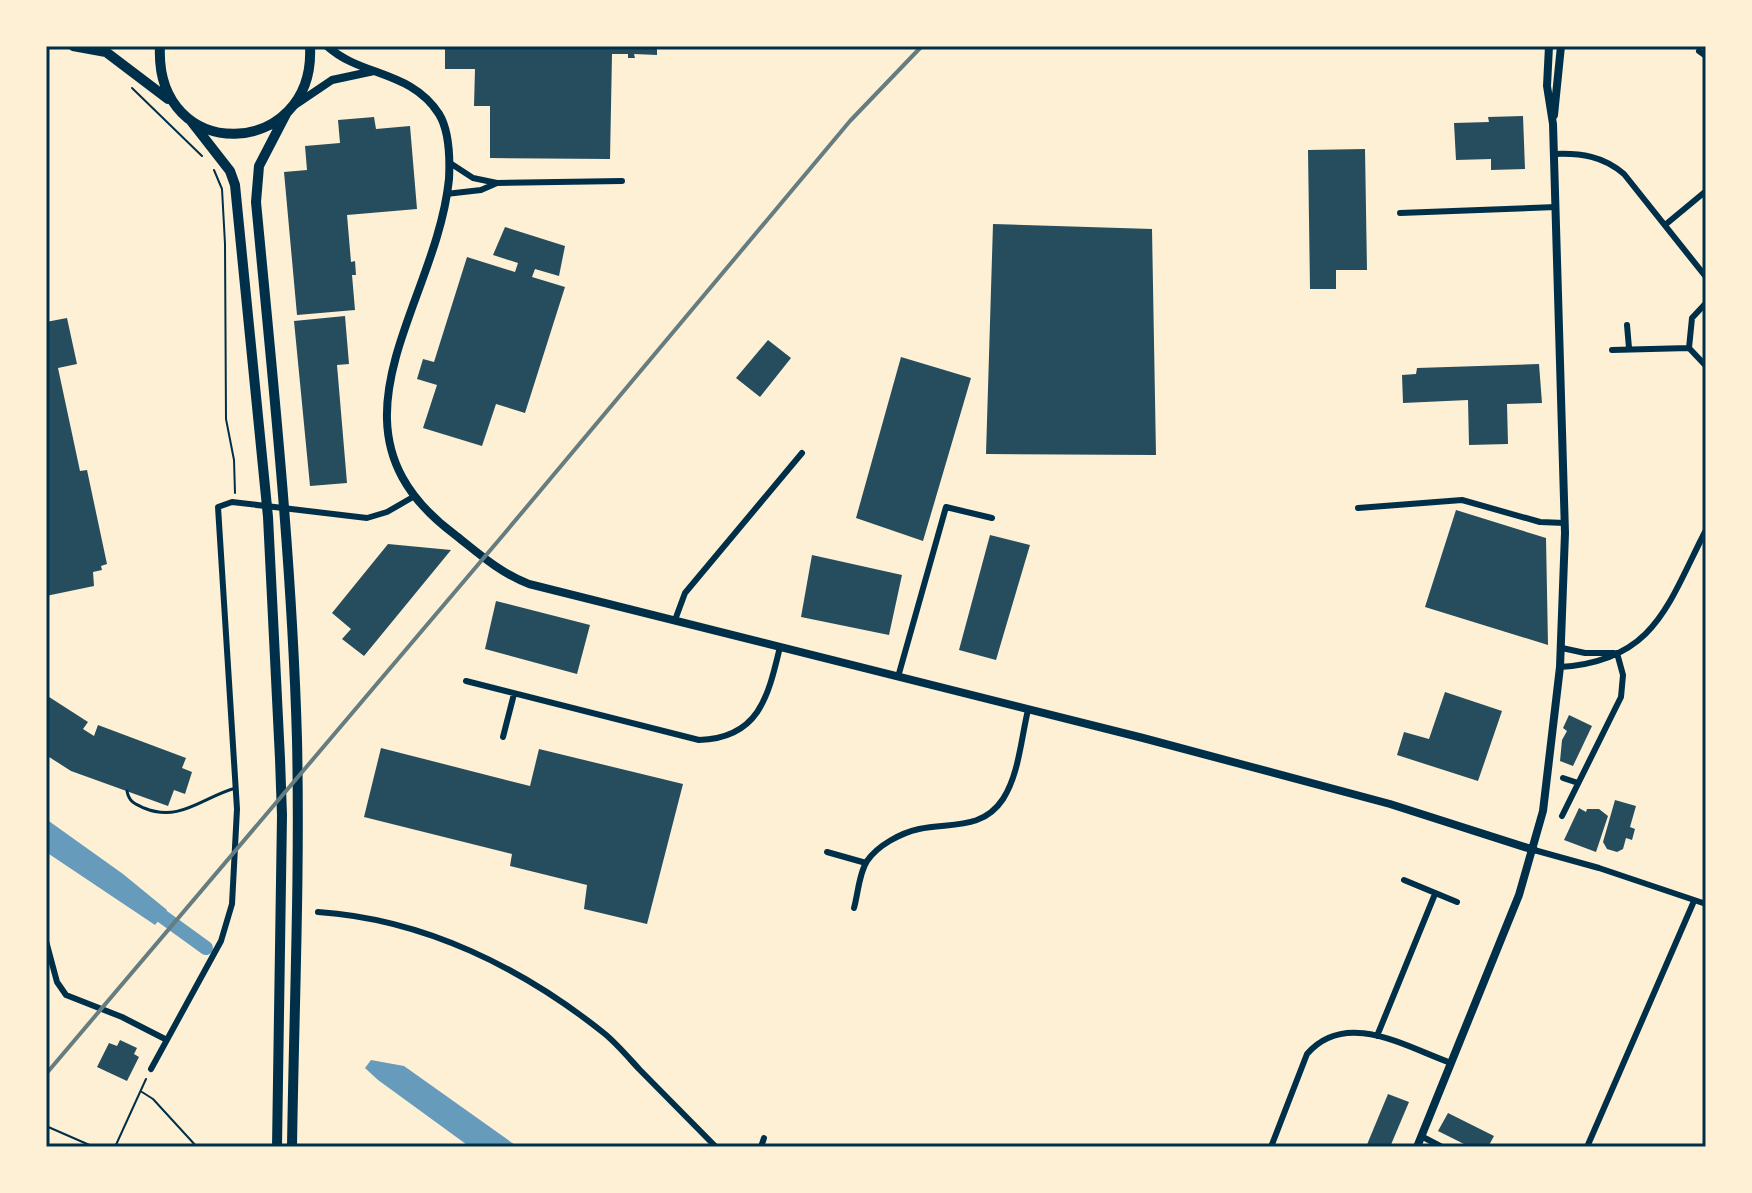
<svg xmlns="http://www.w3.org/2000/svg" width="1752" height="1193" font-family="'Crimson Pro',serif">
  <style>
    .water { fill: #669bbc }
    .lines { fill: none; stroke-linecap: round; stroke-linejoin: round }
    .canal { stroke: #669bbc; stroke-width: 14 }
    .building { fill: #264d5e }
    .path { stroke: #003049; stroke-width: 2 }
    .service { stroke: #003049; stroke-width: 3 }
    .minor { stroke: #003049; stroke-width: 6 }
    .tertiary { stroke: #003049; stroke-width: 8 }
    .primary { stroke: #003049; stroke-width: 10 }
    .rail { stroke: #657d81; stroke-width: 4 }
    .neatline { fill: none; stroke: #003049; stroke-width: 3 }
  </style>
  <rect width="100%" height="100%" fill="#fdf0d5"/>
  <!-- water -->
  <path class="water" d="M46,819L123,874L167,910L155,925L46,852Z
    M371,1060L404,1066L518,1147H470L378,1080L365,1068Z"/>
  <g class="lines">
    <!-- canal -->
    <path class="canal" d="M148,906L206,948"/>
  </g>
  <!-- building -->
  <path class="building" d="M445,46H657V55L634,54L635,58H628V54H612L610,159L490,158V106H474L475,69H445Z
    M1523,116L1525,169L1491,170V159L1456,160L1454,123L1489,122L1488,117Z
    M374,117L376,129L410,126L417,209L347,215L351,262L355,261L356,275H352L355,310L297,315L284,172L307,170L305,146L340,143L338,120Z
    M1365,149L1367,270H1336V289H1310L1308,150Z
    M993,224L1152,229L1156,455L986,454Z
    M505,227L565,246L559,276L535,269L532,277L565,287L525,413L496,404L482,446L423,428L437,385L417,379L423,359L434,362L467,257L515,272L518,263L493,255Z
    M345,316L349,364L337,365L347,483L310,486L294,321Z
    M67,318L77,364L58,368L80,471L87,470L107,564L101,566L102,570L93,572L94,586L46,596V322Z
    M768,340L791,358L760,397L736,378Z
    M901,357L971,378L923,541L856,518Z
    M1539,364L1542,403L1507,404L1508,444L1469,445L1468,400L1403,403L1402,375L1416,374L1417,368Z
    M1456,510L1546,538L1548,645L1425,607Z
    M990,535L1030,545L996,660L959,650Z
    M388,544L451,550L364,656L342,639L351,629L332,613Z
    M812,555L902,575L889,635L801,617Z
    M496,601L590,625L577,674L485,649Z
    M1445,692L1502,711L1478,781L1397,755L1404,732L1429,739Z
    M46,695L88,722L83,729L94,736L98,725L186,758L182,768L192,772L185,794L174,790L168,806L71,771L46,755Z
    M1569,715L1592,726L1573,766L1560,761L1562,740L1567,731L1563,728Z
    M381,748L530,786L539,749L683,784L647,924L584,909L587,885L510,866L512,854L364,817Z
    M1615,800L1636,806L1630,827L1635,829L1632,840L1626,838L1623,849L1617,852L1607,849L1603,842Z
    M1579,808L1586,812L1587,809H1599L1608,816L1596,852L1564,840Z
    M120,1040L137,1048L134,1054L139,1057L127,1081L97,1067L109,1043L117,1046Z
    M1388,1094L1409,1102L1390,1147H1366Z
    M1448,1113L1494,1136L1488,1147H1470L1438,1131Z"/>
  <g class="lines">
    <!-- path -->
    <path class="path" d="M132,88L202,156
      M214,170L222,189L225,244L226,419L234,460L235,493
      M142,1092L153,1099L197,1147
      M46,1126L94,1147
      M115,1147L146,1079"/>
    <!-- service -->
    <path class="service" d="M127,791C129,802 135,804 144,808C180,823 202,797 236,788"/>
    <!-- minor -->
    <path class="minor" d="M1699,51L1706,56
      M1555,154C1581,153 1603,156 1624,174L1706,277
      M450,163L473,178L497,183L622,181
      M446,194L481,190L497,183
      M1400,213L1556,207
      M1665,225L1706,191
      M1706,303L1692,318L1689,348L1706,366
      M1627,325L1629,348
      M1612,350L1689,348
      M1358,508L1462,500L1540,522L1565,523
      M675,620L685,593L802,453
      M1562,648L1585,653H1614
      M1560,667C1656,661 1668,603 1706,530
      M898,677L946,507L992,518
      M466,681L699,740C759,738 768,697 780,647
      M503,737L514,694
      M1563,778L1578,783
      M1562,816L1621,697L1623,675L1617,653
      M1534,850L1599,868L1706,904
      M827,852L866,863
      M1404,880L1457,902
      M854,908C858,894 859,873 867,861C878,845 901,833 919,829C949,822 982,831 1003,799C1019,774 1021,739 1028,710
      M318,912C424,919 523,968 605,1034C617,1044 628,1057 639,1069C665,1095 690,1121 716,1147
      M46,941L57,982L66,995L122,1017L167,1040
      M1377,1036L1435,894
      M151,1069L221,941L232,904L237,809L218,507L232,502L367,518L387,512L413,497
      M1421,1136L1442,1147
      M761,1147L764,1138
      M1271,1147L1307,1054C1346,1009 1406,1047 1451,1063
      M1587,1147L1694,901"/>
    <!-- tertiary -->
    <path class="tertiary" d="M327,46C361,77 411,70 439,114C450,132 450,159 449,179C436,308 313,428 454,534C478,553 500,573 529,584L1143,738L1390,804L1534,850
      M295,105L332,80L374,71
      M1554,115L1561,46
      M1417,1147L1519,895L1543,811L1560,667L1565,533L1553,124L1547,86L1549,46"/>
    <!-- primary -->
    <path class="primary" d="M73,46L106,52L168,99
      M160,46C154,166 316,160 310,46
      M286,114L259,166L256,202C273,381 292,560 297,740C300,876 294,1011 292,1147
      M191,121L230,171L235,185L268,517L280,759L282,815L277,1147"/>
    <!-- rail -->
    <path class="rail" d="M46,1074L504,534L850,121L922,46"/>
  </g>
  <!-- border -->
  <rect width="1752" height="1193" fill="none" stroke="#fdf0d5" stroke-width="96"/>
  <rect x="48" y="48" width="1656" height="1097" class="neatline"/>
</svg>
